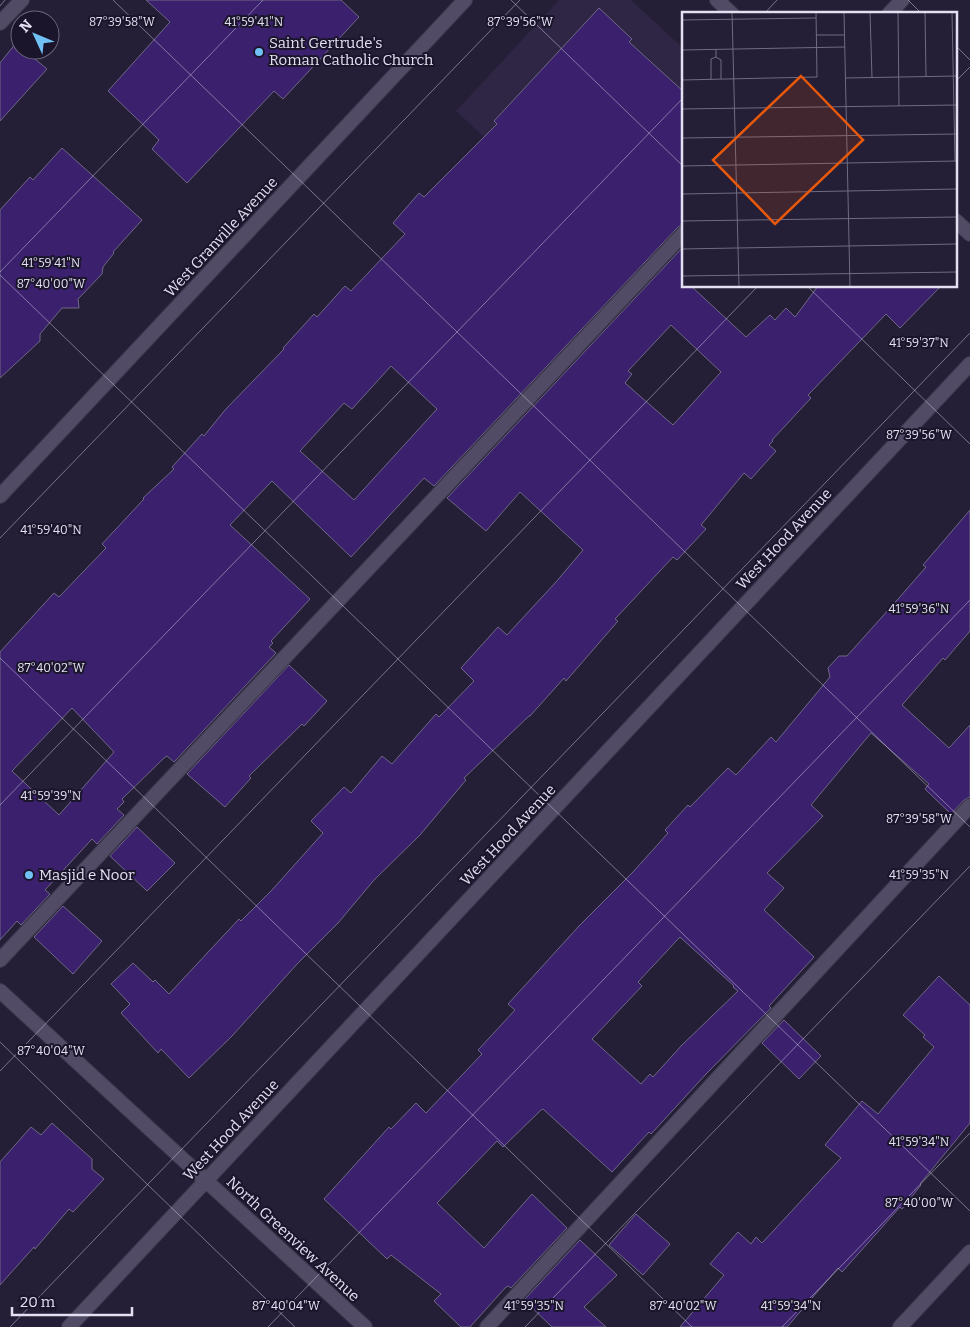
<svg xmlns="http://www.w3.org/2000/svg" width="970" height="1327" font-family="Bitter,serif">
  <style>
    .built { fill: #2e2644 }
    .building { fill: #3b206d; stroke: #6e6885; fill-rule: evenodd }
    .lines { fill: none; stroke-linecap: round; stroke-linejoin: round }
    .service-casing { stroke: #3d384c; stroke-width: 16 }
    .minor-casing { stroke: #3d384c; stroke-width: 16 }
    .service { stroke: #514b66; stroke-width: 14 }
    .minor { stroke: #514b66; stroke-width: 14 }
    .ticks { fill: none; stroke: #e3e0f1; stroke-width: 1; stroke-opacity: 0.45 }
    .poi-dot { fill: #70c1f4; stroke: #1b152c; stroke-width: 2 }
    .labels { text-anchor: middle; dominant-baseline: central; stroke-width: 4; stroke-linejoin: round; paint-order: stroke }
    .poi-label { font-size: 15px; fill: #e3e0f1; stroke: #1b152c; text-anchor: start }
    .street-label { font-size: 15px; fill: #e3e0f1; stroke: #1b152c }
    .inset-road { fill: none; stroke: #706c81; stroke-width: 1 }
    .view { fill: #e8590c; fill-opacity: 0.15; stroke: #e8590c; stroke-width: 2.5 }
    .inset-edge { fill: none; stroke: #e3e0f1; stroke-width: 2.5 }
    .ticks-label { font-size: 12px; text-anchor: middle; fill: #e3e0f1; stroke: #1b152c; stroke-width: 4; stroke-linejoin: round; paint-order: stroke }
  </style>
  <rect width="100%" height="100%" fill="#241e36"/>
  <!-- built -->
  <path class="built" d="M559,0H631L684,49V209L627,270L456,111Z"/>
  <!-- building -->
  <path class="building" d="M146,0H341L359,17L283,99L274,91L187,183L152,149L159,140L108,91L170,22Z
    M599,8L632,39L629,42L684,92V224L678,227L434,486L424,478L351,557L272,481L230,525L310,599L271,641L273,643L269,647L276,653L174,762L167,756L164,758L122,799L124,802L117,809L124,815L97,844L92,839L45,890L50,894L21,925L17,921L0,940V652L54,593L59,597L106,548L102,544L144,499L143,498L174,469L172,467L202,434L204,436L225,410L284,349L283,348L314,314L317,317L345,286L351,291L405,234L393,223L419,193L424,197L497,124L494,121ZM391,366L437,409L354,500L300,451L344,403L352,409ZM72,708L114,752L59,815L12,771Z
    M16,43L20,47V50H24L47,69L0,121V63Z
    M62,148L142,220L113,252L114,253L103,267L102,274L78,299L79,308H62L40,334V341L0,378V210L30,177L33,180Z
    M684,246V286H691L746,337L770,315L775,320L786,308L795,317L818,286H941L900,328L886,314L808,395L811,398L772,440L773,441L769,445L776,451L751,479L744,473L701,525L706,529L677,560L673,557L615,619L618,621L566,681L564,678L530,716H529L464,778L466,780L420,835L374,880L338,923L298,963L232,1036L189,1078L161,1049L158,1053L121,1013L130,1004L111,984L133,963L153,982L155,980L169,994L239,919L241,921L272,890L323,833L311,821L344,787L351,793L382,756L392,764L436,714L439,717L474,681L461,668L498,627L507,635L556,582L583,550L520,492L486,531L447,498ZM671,325L721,372L673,425L625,383L632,374L628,371Z
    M970,510V631L945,660L943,658L902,705L949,748L970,725V797L964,800L951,814L925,789L929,784L871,733L811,805L823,816L767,873L784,888L764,910L814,957L769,1006L771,1008L707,1073L651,1134L649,1132L612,1172L543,1109L541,1110L503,1147L497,1141L437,1203L484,1248L532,1194L567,1228L511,1288L508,1286L505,1288L470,1327H461L434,1301L441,1294L391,1255L387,1259L324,1199L389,1127L391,1129L416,1103L426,1113L482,1054L478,1050L515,1010L508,1004L579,926L633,872L668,833L665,830L688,805L690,807L728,768L736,775L771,737L776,742L830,677L828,668L839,656H847L899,598L926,567L923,565ZM680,937L734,986L733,987L738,991L682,1045L653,1077L650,1074L641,1084L592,1039L642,986L638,982Z
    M289,665L327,701L304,726L302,724L249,776L251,778L225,807L187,774Z
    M137,827L175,863L147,891L110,856Z
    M63,906L102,941L73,974L34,937Z
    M939,976L970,1005V1123L920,1184L921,1185L902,1209L900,1207L842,1272L838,1268L787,1327H680L724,1275L710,1264L738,1232L751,1244L756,1237L762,1243L841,1158L825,1145L862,1101L878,1114L934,1047L923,1037L925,1035L903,1015Z
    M784,1020L821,1056L799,1079L762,1043Z
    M52,1123L92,1159V1169L104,1179L73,1212L69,1209L35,1249L34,1247L0,1285V1162L31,1127L41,1135Z
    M636,1214L670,1244L643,1275L609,1245Z
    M580,1240L617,1275L584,1307L606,1327H552L524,1300Z"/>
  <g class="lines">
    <defs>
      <path id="service" d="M889,14L902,0
        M0,23L22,0
        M0,960L684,233
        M487,1327L970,806"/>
      <path id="minor" d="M717,0L732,14
        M956,221L970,234
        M0,496L465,0
        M0,991L365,1327
        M69,1327L970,364
        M900,1327L970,1252"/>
    </defs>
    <!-- service casing -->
    <use href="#service" class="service-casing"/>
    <!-- minor casing -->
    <use href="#minor" class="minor-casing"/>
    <!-- service -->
    <use href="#service" class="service"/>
    <!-- minor -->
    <use href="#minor" class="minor"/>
  </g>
  <!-- ticks -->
  <path class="ticks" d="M113,0L970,827M511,0L684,167M908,0L922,14M0,6L5,0M764,14L777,0M956,46L970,60M956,81L970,67M0,272L263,0M0,275L970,1211M807,286L970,444M0,538L520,0M0,658L692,1327M0,805L684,97M0,1042L295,1327M0,1071L758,286M10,1327L970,333M268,1327L970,600M525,1327L970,866M782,1327L970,1133"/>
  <!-- markers -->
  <g class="poi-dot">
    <circle cx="259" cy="52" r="5"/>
    <circle cx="29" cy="875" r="5"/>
  </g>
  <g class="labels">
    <!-- poi labels -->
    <g class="poi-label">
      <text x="269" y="43">Saint Gertrude's<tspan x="269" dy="17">Roman Catholic Church</tspan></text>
      <text x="39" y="875">Masjid e Noor</text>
    </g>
    <!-- street labels -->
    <g class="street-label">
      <text transform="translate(221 237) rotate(-47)">West Granville Avenue</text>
      <text transform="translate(784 539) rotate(-47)">West Hood Avenue</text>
      <text transform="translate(508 835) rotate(-47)">West Hood Avenue</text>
      <text transform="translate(231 1130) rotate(-47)">West Hood Avenue</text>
      <text transform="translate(293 1239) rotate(43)">North Greenview Avenue</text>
    </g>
  </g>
  <!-- overview -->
  <g transform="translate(682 12)">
    <rect width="275" height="275" fill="#241e36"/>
    <path class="inset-road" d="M50,0L57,275M162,0L168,275M188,0L190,66M216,0L217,94M243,0L244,65M270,0L273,149M0,8L134,6M134,23H162M0,38L163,35M34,45L39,48V67M163,66L275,64M29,67V47L34,45V37M0,68L135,65L134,0M0,97L275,93M0,126L275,122M0,154L275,149M0,182L275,177M0,209L275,205M0,237L275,232M0,264L275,260"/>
    <path class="view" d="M119,64L181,128L93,212L31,148Z"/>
    <rect width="275" height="275" class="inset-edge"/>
  </g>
  <g class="ticks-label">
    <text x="122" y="26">87°39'58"W</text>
    <text x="520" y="26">87°39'56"W</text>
    <text x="254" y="26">41°59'41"N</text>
    <text x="51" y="267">41°59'41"N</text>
    <text x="51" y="288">87°40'00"W</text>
    <text x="919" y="347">41°59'37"N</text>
    <text x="919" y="439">87°39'56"W</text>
    <text x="51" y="534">41°59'40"N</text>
    <text x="919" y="613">41°59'36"N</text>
    <text x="51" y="672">87°40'02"W</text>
    <text x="51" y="800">41°59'39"N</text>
    <text x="919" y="823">87°39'58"W</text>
    <text x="919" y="879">41°59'35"N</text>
    <text x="51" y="1055">87°40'04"W</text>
    <text x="919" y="1146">41°59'34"N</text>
    <text x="919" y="1207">87°40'00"W</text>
    <text x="534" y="1310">41°59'35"N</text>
    <text x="791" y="1310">41°59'34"N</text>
    <text x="286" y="1310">87°40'04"W</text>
    <text x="683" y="1310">87°40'02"W</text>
  </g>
  <!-- north arrow -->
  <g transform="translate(35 35) rotate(314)"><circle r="24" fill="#1b152c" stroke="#6b667b"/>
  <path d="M0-4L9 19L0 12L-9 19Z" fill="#70c1f4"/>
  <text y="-8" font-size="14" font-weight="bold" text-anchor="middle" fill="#e3e0f1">N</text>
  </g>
  <!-- scale -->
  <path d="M12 1307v8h120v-8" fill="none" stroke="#e3e0f1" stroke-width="2.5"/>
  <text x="20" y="1307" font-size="15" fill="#e3e0f1" stroke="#1b152c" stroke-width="4" paint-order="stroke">20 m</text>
</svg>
